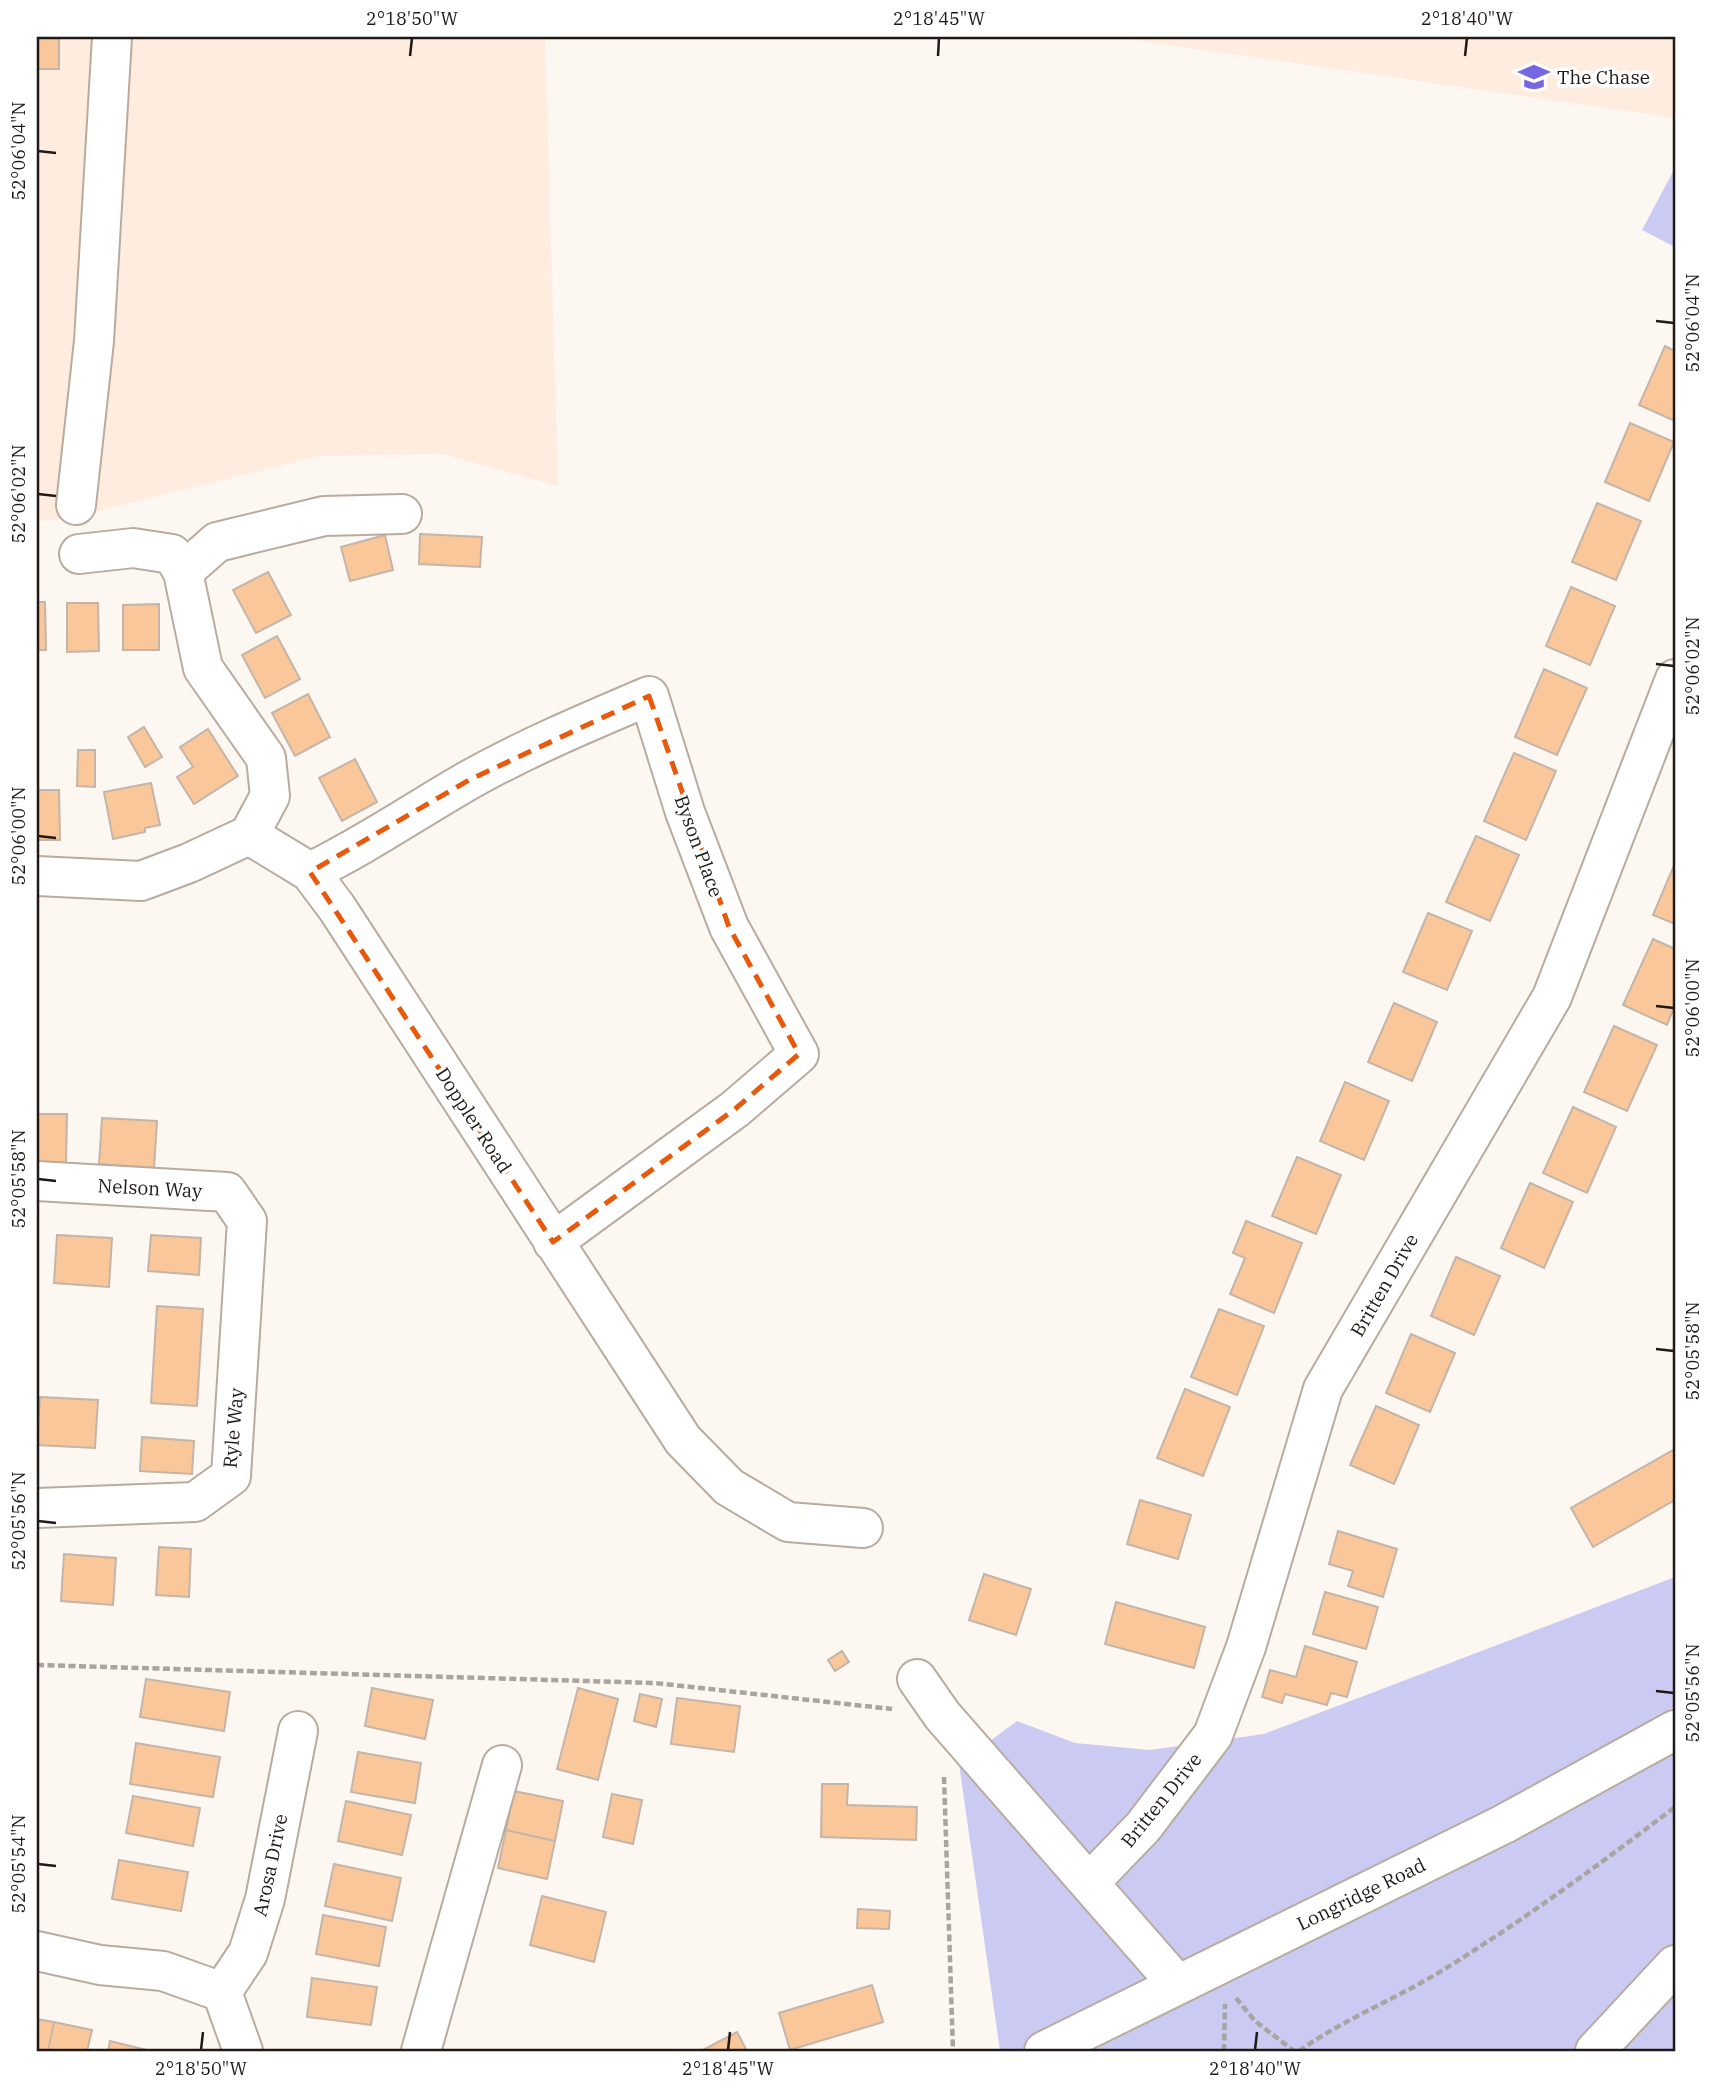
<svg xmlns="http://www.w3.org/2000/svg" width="1712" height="2088" font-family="'IBM Plex Serif',serif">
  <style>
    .built { fill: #feecde }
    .green { fill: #cacaf3 }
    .building { fill: #fac79b; stroke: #c4b5a9; stroke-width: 2 }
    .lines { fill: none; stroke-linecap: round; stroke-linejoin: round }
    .minor-casing { stroke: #b9ab9f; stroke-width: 42 }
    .major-casing { stroke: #b9ab9f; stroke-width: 42 }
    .path { stroke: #aaa4a0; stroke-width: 4.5; stroke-dasharray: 7 3.5; stroke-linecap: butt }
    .minor { stroke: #fff; stroke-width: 38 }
    .major { stroke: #fff; stroke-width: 38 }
    .marked { fill: none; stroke: #e8590c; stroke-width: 5; stroke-dasharray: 14 9; stroke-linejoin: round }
    .ticks { fill: none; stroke: #201a16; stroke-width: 2.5 }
    .labels { text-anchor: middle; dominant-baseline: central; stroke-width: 7; stroke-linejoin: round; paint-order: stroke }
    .poi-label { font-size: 19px; fill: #201a16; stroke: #fff; text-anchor: start }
    .street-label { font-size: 19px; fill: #201a16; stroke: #fff }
    .neatline { fill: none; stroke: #201a16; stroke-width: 2.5 }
    .ticks-label { font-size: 18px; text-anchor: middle; fill: #201a16 }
  </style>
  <rect width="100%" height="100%" fill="#fdf7f2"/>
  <!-- built -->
  <path class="built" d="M37,37H545L558,486L442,454L319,456L66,519L37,521Z
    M1111,37H1675V118Z"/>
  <!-- green -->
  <path class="green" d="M1675,168V247L1642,230Z
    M1675,1577V2051H1000L959,1764L1017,1721L1075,1743L1150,1750L1264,1734Z"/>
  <!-- building -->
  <path class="building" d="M37,37H59V69H37Z
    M1665,346L1675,351V421L1639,405Z
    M1630,423L1674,442L1649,501L1605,482Z
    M1597,503L1641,521L1616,580L1572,562Z
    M420,534L482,537L480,567L419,564Z
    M385,535L393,570L350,581L341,547Z
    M268,572L291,615L256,633L233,590Z
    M1571,587L1615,606L1590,665L1546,646Z
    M37,602H45L46,650H37Z
    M67,603H98L99,651L67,652Z
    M159,604V650H123V605Z
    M277,636L300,679L265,698L242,655Z
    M1544,669L1587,688L1557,755L1515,737Z
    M308,694L330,737L295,756L272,713Z
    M144,727L162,757L145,767L128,737Z
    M208,729L238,776L194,804L177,777L193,767L180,747Z
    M78,750H95V787L77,786Z
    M1514,753L1556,771L1526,840L1484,821Z
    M355,759L377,802L342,821L319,778Z
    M151,783L160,825L145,828V832L113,839L104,792Z
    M37,790H59L60,840H37Z
    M1476,836L1519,855L1490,921L1446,902Z
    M1675,863V924L1653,915Z
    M1428,913L1472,931L1447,990L1403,972Z
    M1653,939L1675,949V1005L1667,1025L1623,1005Z
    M1394,1003L1437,1022L1412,1081L1368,1062Z
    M1614,1026L1657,1045L1627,1111L1584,1092Z
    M1345,1082L1389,1101L1364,1160L1320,1141Z
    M1573,1107L1616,1127L1587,1193L1543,1173Z
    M37,1114H67L66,1163L37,1162Z
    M102,1118L157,1121L154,1168L99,1164Z
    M1297,1157L1341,1175L1316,1234L1272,1216Z
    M1530,1183L1573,1202L1544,1268L1501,1248Z
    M1246,1221L1302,1243L1274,1313L1230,1294L1245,1258L1233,1253Z
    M57,1235L112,1238L109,1287L54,1283Z
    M151,1235L201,1238L199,1275L148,1271Z
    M1456,1257L1500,1276L1474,1335L1431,1316Z
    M157,1306L203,1309L197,1406L151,1403Z
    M1219,1309L1264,1326L1237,1395L1191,1377Z
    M1411,1334L1455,1353L1430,1412L1386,1393Z
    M1185,1389L1230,1407L1203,1476L1157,1458Z
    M40,1397L98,1400L95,1448L37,1445Z
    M1376,1406L1419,1425L1394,1484L1350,1465Z
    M142,1437L194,1441L192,1474L140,1471Z
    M1675,1449V1500L1593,1547L1571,1508Z
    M1140,1500L1191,1515L1178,1559L1127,1544Z
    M1338,1531L1397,1549L1383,1597L1348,1586L1353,1571L1329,1564Z
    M159,1547L191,1549L189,1597L156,1595Z
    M64,1554L116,1558L113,1605L61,1601Z
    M984,1574L1031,1589L1016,1635L969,1620Z
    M1325,1592L1378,1607L1366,1649L1313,1634Z
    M1116,1602L1205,1627L1194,1668L1105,1644Z
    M1305,1646L1357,1662L1347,1697L1331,1693L1327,1705L1285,1694L1282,1703L1262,1697L1270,1670L1296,1677Z
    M842,1651L849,1662L835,1671L828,1660Z
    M146,1679L230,1692L224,1731L140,1717Z
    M372,1688L433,1700L425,1739L365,1726Z
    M578,1688L618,1699L598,1780L557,1769Z
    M640,1694L662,1699L656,1727L634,1721Z
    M677,1698L740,1706L734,1752L671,1744Z
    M136,1743L220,1757L213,1797L130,1784Z
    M358,1752L421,1763L415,1803L351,1792Z
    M822,1784H848L847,1805L917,1807L916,1840L821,1837Z
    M514,1791L563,1801L555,1841L506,1830Z
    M612,1794L642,1800L633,1844L603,1837Z
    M133,1796L200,1808L193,1846L126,1833Z
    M346,1801L411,1815L402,1855L338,1841Z
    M506,1830L555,1841L547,1879L498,1868Z
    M119,1860L188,1872L181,1911L112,1899Z
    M334,1864L401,1878L392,1921L325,1906Z
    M542,1896L606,1912L594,1962L530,1945Z
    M858,1909L890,1911L889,1929L857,1928Z
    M323,1915L386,1927L379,1966L316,1954Z
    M312,1978L377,1987L371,2025L307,2017Z
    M872,1985L883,2022L790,2050L779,2013Z
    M37,2019L54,2022L48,2051H37Z
    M54,2022L92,2030L87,2051H48Z
    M737,2032L747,2051H701Z
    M110,2041L151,2051H108Z"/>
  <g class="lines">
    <defs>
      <path id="minor" d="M76,505L94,341L112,37
        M79,554L133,548L172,554L183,572L203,668L266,758L270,796L249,835
        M183,572L217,542L324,516L402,514
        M310,872C366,845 415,811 469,780C526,748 588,722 649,696L685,812L729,927L799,1054L735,1109L553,1242
        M37,876L141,881L189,863L249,835L310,872L337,908L683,1440L729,1487L788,1522L863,1528
        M37,1181L227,1192L247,1221L231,1476L195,1502L37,1508
        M917,1679L942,1715L1178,1985
        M1090,1882L1143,1827L1213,1735L1246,1647L1323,1389L1552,997L1675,679
        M37,1951L100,1965L163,1971L222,1992L243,2051
        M222,1992L248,1953L265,1899L298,1731
        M421,2051L502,1765
        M1044,2051L1504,1824L1675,1730"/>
      <path id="major" d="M1595,2051L1675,1965"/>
    </defs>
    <!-- minor casing -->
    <use href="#minor" class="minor-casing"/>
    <!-- major casing -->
    <use href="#major" class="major-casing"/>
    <!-- path -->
    <path class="path" d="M37,1665L655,1683L892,1709
      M944,1777L953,2051
      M1236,1998L1255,2021L1294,2051
      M1224,2051L1225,2004
      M1299,2051C1344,2019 1396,1999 1443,1970C1524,1920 1600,1864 1675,1807"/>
    <!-- minor -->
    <use href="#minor" class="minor"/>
    <!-- major -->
    <use href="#major" class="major"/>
  </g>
  <!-- marked area -->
  <path class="marked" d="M649,696L729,927L799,1054L735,1109L553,1242L310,872L469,780Z"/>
  <!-- ticks -->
  <path class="ticks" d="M410,56L412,38M938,56L939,38M1465,56L1467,38M38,151L56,153M1656,321L1674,323M38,494L56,496M1656,664L1674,666M38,836L56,838M1656,1006L1674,1008M38,1179L56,1181M1656,1349L1674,1351M38,1521L56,1523M1656,1691L1674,1693M38,1864L56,1866M201,2050L203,2032M728,2050L730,2032M1255,2050L1257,2032"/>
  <!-- icons -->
  <defs>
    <symbol id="school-bare" viewBox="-9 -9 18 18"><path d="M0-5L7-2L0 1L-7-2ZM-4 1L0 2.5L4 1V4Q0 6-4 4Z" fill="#7566e1" stroke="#fff" stroke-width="2.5" paint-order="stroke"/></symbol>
  </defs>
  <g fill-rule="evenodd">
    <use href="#school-bare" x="1512" y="55" width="44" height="44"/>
  </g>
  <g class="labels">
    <!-- poi labels -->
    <g class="poi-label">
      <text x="1557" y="77">The Chase</text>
    </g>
    <!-- street labels -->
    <g class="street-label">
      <text transform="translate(699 846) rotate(70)">Byson Place</text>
      <text transform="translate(474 1120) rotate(57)">Doppler Road</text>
      <text transform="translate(150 1188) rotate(3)">Nelson Way</text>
      <text transform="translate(1384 1285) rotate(-60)">Britten Drive</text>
      <text transform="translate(233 1428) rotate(-85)">Ryle Way</text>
      <text transform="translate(1161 1800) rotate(-51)">Britten Drive</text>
      <text transform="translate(270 1865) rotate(-78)">Arosa Drive</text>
      <text transform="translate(1361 1894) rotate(-26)">Longridge Road</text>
    </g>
  </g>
  <!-- border -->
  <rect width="1712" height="2088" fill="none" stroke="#ffffff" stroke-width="77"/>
  <rect x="38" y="38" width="1636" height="2012" class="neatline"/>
  <g class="ticks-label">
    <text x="412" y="25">2°18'50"W</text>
    <text x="939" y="25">2°18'45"W</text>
    <text x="1467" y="25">2°18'40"W</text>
    <text transform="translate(19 151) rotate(-90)" y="6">52°06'04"N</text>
    <text transform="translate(1693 323) rotate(-90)" y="6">52°06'04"N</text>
    <text transform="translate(19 494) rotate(-90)" y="6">52°06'02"N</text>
    <text transform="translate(1693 666) rotate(-90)" y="6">52°06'02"N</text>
    <text transform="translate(19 836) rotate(-90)" y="6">52°06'00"N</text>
    <text transform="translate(1693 1008) rotate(-90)" y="6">52°06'00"N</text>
    <text transform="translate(19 1179) rotate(-90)" y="6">52°05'58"N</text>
    <text transform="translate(1693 1351) rotate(-90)" y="6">52°05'58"N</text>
    <text transform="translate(19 1521) rotate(-90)" y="6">52°05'56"N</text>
    <text transform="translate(1693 1693) rotate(-90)" y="6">52°05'56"N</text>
    <text transform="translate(19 1864) rotate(-90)" y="6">52°05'54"N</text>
    <text x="201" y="2075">2°18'50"W</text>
    <text x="728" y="2075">2°18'45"W</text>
    <text x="1255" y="2075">2°18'40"W</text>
  </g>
</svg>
